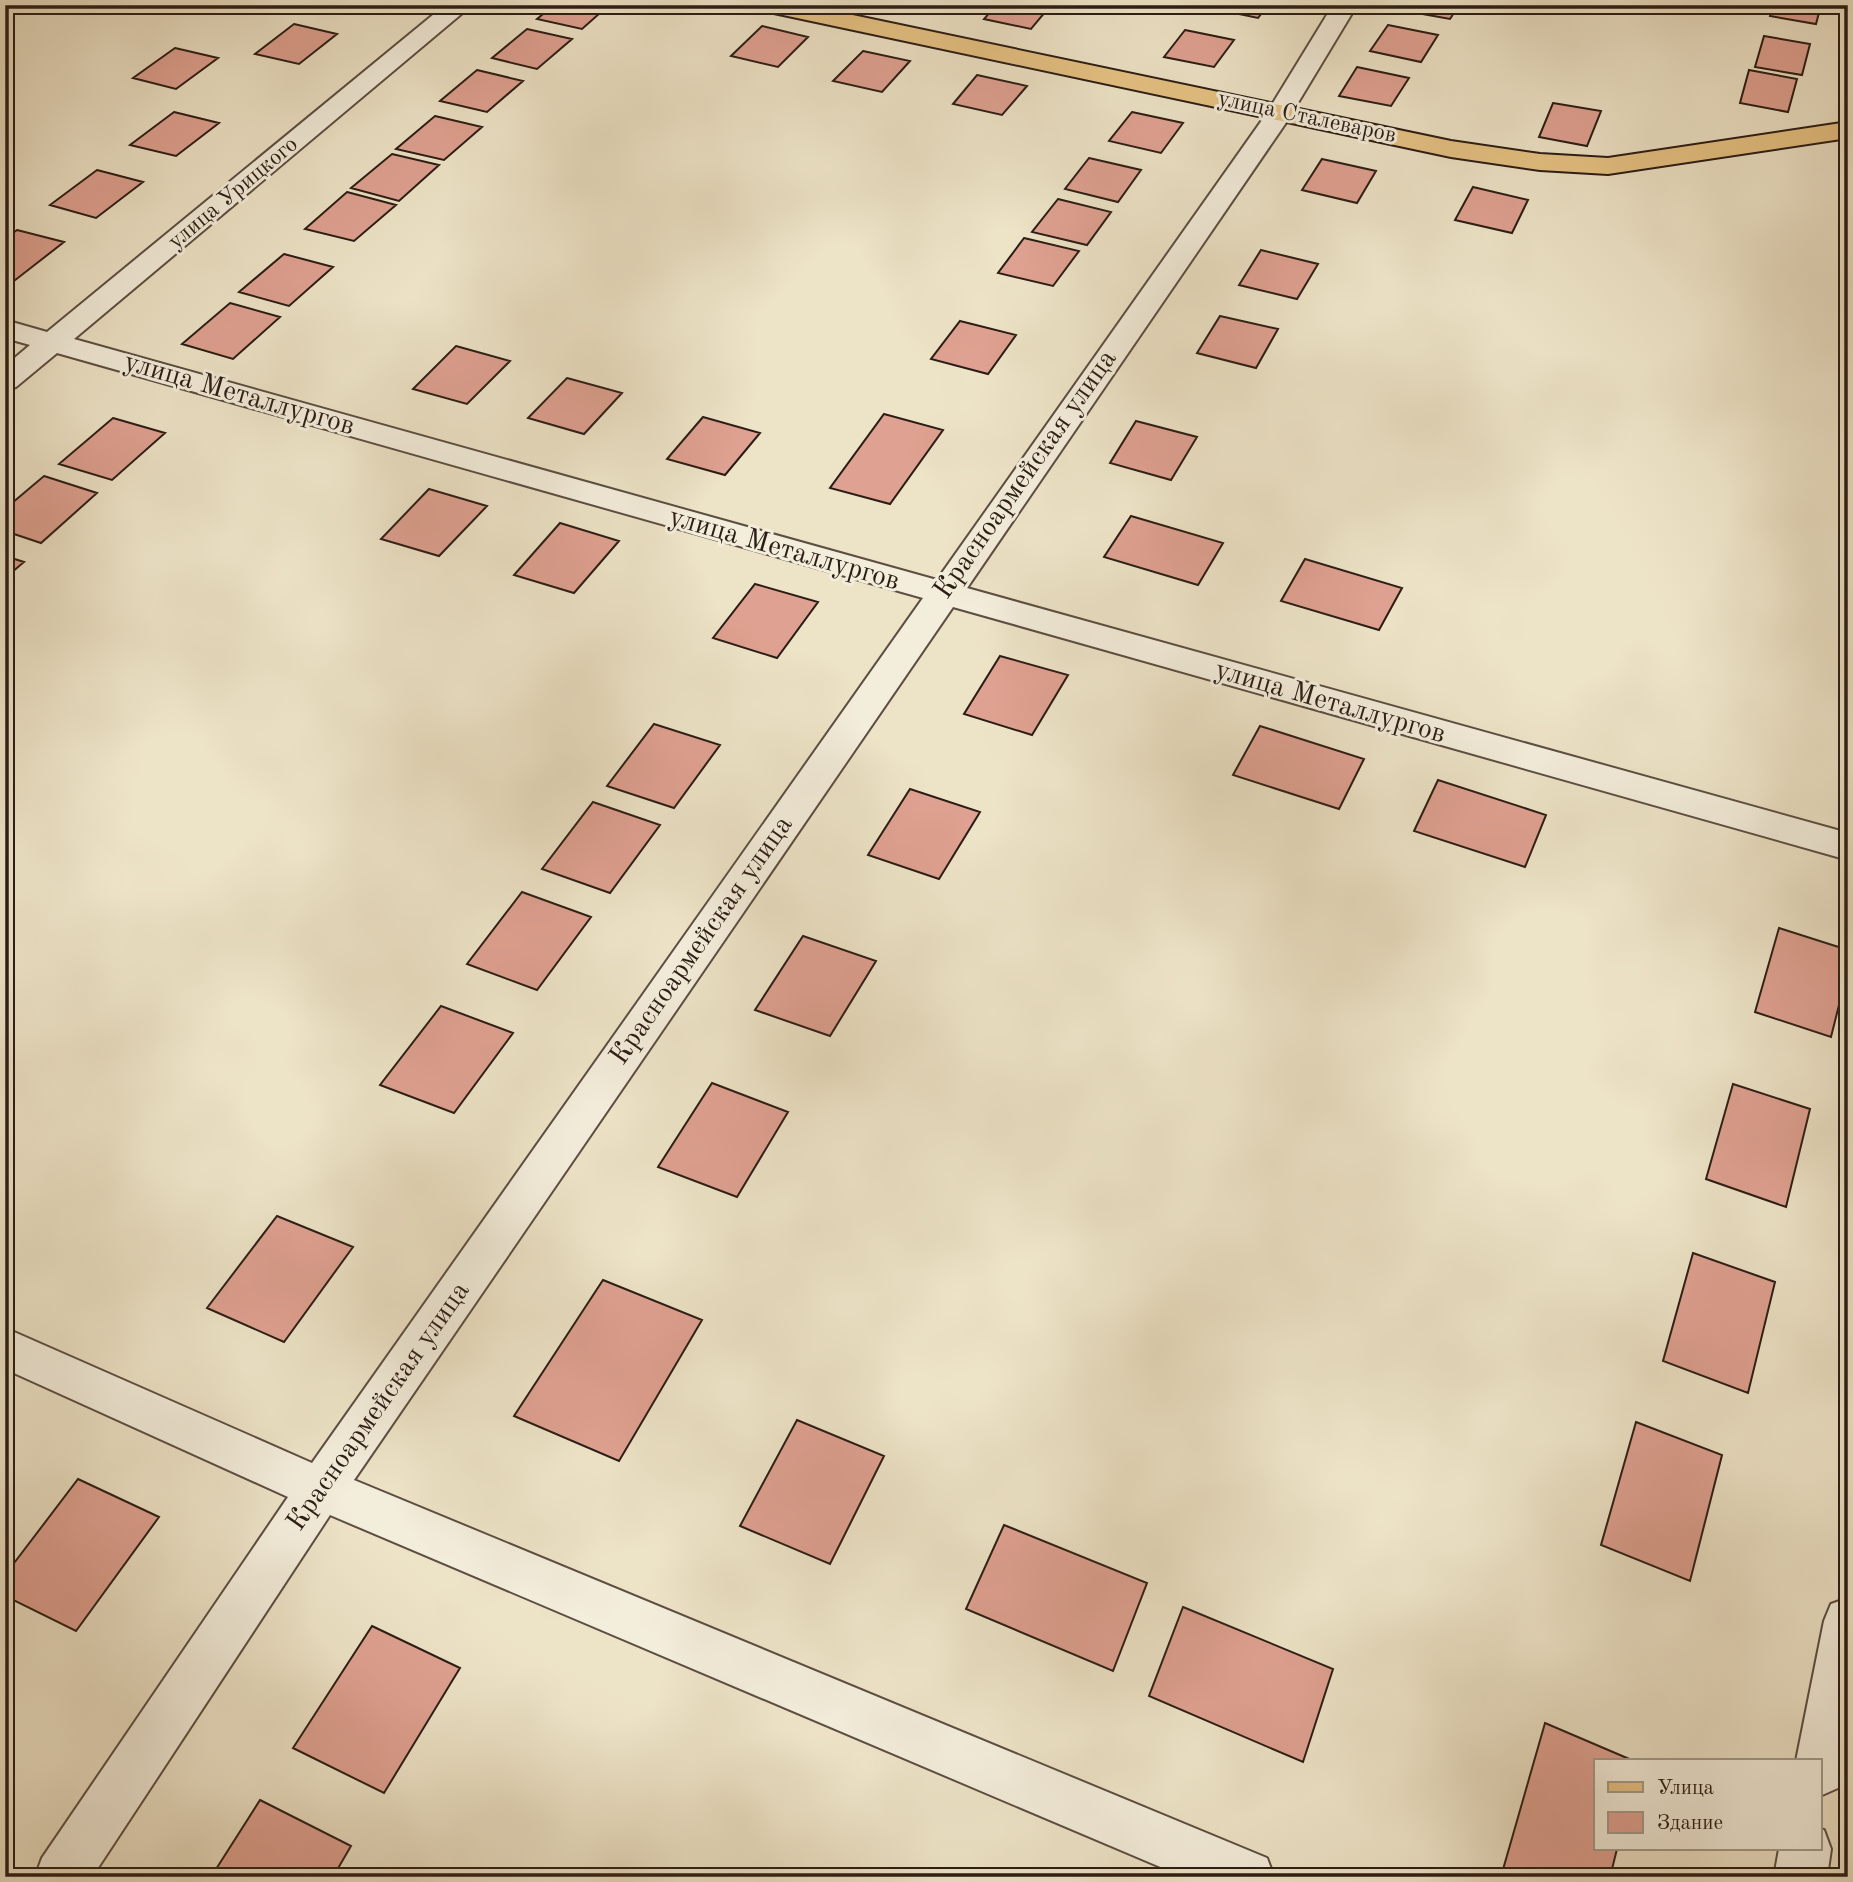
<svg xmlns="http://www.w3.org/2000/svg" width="1853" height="1882" font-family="'Old Standard TT',serif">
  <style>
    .building { fill: #dfa191; stroke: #2b1d15; stroke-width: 2 }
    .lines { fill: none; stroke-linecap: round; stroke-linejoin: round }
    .minor-casing { stroke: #5c4e42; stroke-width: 4 }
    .tertiary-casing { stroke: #5c4e42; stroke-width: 4 }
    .primary-casing { stroke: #2b1d15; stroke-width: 4 }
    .minor { fill: #f3eddb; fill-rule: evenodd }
    .tertiary { fill: #f3eddb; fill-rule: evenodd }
    .primary { fill: #e6c284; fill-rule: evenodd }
    .labels { text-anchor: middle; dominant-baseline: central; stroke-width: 6; stroke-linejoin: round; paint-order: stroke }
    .far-street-label { font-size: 23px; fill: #2b1d15; stroke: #f3eddb }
    .street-label { font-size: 28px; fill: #2b1d15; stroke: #f3eddb }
  </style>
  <rect width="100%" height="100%" fill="#ede3c7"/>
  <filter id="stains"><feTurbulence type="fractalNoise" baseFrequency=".00286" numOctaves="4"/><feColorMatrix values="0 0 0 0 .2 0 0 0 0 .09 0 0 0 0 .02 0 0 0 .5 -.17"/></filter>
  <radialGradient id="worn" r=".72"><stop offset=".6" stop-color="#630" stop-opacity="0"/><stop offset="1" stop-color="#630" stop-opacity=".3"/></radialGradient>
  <!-- building -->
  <path class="building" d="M554,5H609L582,29L537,19Z
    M996,5H1051L1031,29L984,19Z
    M1212,5H1268L1258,18L1210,8Z
    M1403,5H1459L1450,19L1400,10Z
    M1774,5H1821L1816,24L1770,16Z
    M294,24L337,34L299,64L255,54Z
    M1388,25L1438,35L1421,62L1370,51Z
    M762,26L808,37L778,67L731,56Z
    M527,29L572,39L537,69L492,58Z
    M1185,30L1234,40L1214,67L1164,57Z
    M1764,36L1810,44L1802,75L1755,67Z
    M175,48L218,58L176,89L133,78Z
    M863,51L910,61L882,92L833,81Z
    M1357,67L1409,78L1391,106L1339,96Z
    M477,70L523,81L487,112L440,101Z
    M1749,70L1797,79L1788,112L1740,103Z
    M977,75L1027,86L1002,115L953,104Z
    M1553,103L1601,111L1587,146L1539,137Z
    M174,112L219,123L176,156L130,145Z
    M1132,112L1183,123L1161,153L1109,141Z
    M435,116L482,127L444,160L396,149Z
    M392,154L439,165L399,201L351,188Z
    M1089,158L1141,170L1118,202L1065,189Z
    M1322,159L1376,171L1357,203L1302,190Z
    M97,170L143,182L96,218L50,205Z
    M1473,187L1528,200L1512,233L1455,220Z
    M347,192L396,205L354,241L305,229Z
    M1058,199L1111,212L1087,245L1032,232Z
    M17,230L64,242L14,281L5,278V239Z
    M1024,238L1079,251L1053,286L998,273Z
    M1261,250L1318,264L1297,299L1239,285Z
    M284,254L333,267L289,306L239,292Z
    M230,303L280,317L233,359L182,344Z
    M1220,316L1278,329L1256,368L1197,353Z
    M960,321L1016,335L988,374L931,359Z
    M456,346L510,361L467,404L413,389Z
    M567,378L622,393L584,434L528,418Z
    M884,414L943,430L890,504L830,488Z
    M703,417L760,433L725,475L667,459Z
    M113,418L165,433L112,480L59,464Z
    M1136,421L1197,437L1171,480L1110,463Z
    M44,476L97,493L41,543L5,531V509Z
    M429,489L487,506L439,556L381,539Z
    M1131,516L1223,543L1198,585L1104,557Z
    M560,523L619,541L574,593L514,575Z
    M5,556L24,562L5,578Z
    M1305,559L1402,588L1379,630L1281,601Z
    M755,584L818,602L777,658L713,638Z
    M1000,656L1068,675L1032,735L964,714Z
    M654,724L720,745L674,808L607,786Z
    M1260,726L1364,759L1339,809L1233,775Z
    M1438,780L1546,815L1525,867L1414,831Z
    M910,789L980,812L939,879L868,855Z
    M593,802L660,825L610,893L542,869Z
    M522,892L591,917L537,990L467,964Z
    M1779,928L1848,950V969L1831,1037L1755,1012Z
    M803,936L876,961L830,1036L755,1010Z
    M441,1006L513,1033L454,1113L380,1085Z
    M712,1083L788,1112L737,1197L658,1167Z
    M1733,1084L1810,1109L1786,1207L1706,1179Z
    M277,1216L353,1247L284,1342L207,1308Z
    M1693,1253L1775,1282L1748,1393L1663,1361Z
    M603,1280L702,1320L619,1461L514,1416Z
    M797,1420L884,1456L830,1564L740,1526Z
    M1636,1422L1722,1455L1690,1581L1601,1545Z
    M78,1479L159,1517L76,1631L5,1596V1575Z
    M1004,1525L1147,1583L1113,1671L966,1609Z
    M1183,1607L1333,1669L1303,1762L1149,1696Z
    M372,1626L460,1668L384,1793L293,1748Z
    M1545,1723L1634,1761H1596V1849H1617L1610,1877H1511L1502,1873Z
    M260,1800L351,1846L333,1877H211Z"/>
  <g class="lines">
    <defs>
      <path id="minor" d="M445,5H472L74,339L937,580L1272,106H1290L1294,111L967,588L1848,833V860L953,607L354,1480L1267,1858L1274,1877H1184L330,1515L92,1877H35L42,1858L288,1497L5,1369V1328L312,1463L923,598L57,353L16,387L5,390V366L30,345L5,338V320L47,332Z
        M1848,1598V1758L1838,1788L1820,1796V1761H1796L1824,1621L1831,1604Z
        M1820,1829L1824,1830L1831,1849L1827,1877H1774L1779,1849H1820Z"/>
      <path id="tertiary" d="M1333,5H1357L1290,116H1272L1268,111Z"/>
      <path id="primary" d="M757,5H805L1451,141L1540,154L1608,158L1848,122V138L1608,174L1540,170L1451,157L769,12L760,10Z"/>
    </defs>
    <!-- minor casing -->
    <use href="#minor" class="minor-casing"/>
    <!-- tertiary casing -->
    <use href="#tertiary" class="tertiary-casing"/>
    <!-- primary casing -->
    <use href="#primary" class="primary-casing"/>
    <!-- minor -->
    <use href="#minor" class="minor"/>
    <!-- tertiary -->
    <use href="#tertiary" class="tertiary"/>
    <!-- primary -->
    <use href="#primary" class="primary"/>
  </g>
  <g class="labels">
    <!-- far-street labels -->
    <g class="far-street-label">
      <text transform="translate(1307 117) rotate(12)">улица Сталеваров</text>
      <text transform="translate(233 193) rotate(-40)">улица Урицкого</text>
    </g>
    <!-- street labels -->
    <g class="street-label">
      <text transform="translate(239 395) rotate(16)">улица Металлургов</text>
      <text transform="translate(1026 475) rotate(-55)">Красноармейская улица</text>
      <text transform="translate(784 550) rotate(16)">улица Металлургов</text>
      <text transform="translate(1330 703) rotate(16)">улица Металлургов</text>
      <text transform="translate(702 941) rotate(-55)">Красноармейская улица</text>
      <text transform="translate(379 1407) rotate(-55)">Красноармейская улица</text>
    </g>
  </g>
  <!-- margin -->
  <rect width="1853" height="1882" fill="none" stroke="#ede3c7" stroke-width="28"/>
  <rect x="7" y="7" width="1839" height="1868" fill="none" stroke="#2b1d15" stroke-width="3.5"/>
  <rect x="14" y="14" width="1825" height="1854" fill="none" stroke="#2b1d15" stroke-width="2"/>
  <!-- legend -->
  <rect x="1594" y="1759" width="228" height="91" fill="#f3eddb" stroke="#a39a8c" stroke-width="2"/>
  <rect x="1608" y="1782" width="35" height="10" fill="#e6c284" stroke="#a39a8c" stroke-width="2"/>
  <text x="1657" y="1794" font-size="21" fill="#2b1d15">Улица</text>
  <rect x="1608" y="1812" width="35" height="21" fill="#dfa191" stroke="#a39a8c" stroke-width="2"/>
  <text x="1657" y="1829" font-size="21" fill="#2b1d15">Здание</text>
  <rect width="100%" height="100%" filter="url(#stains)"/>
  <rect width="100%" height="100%" fill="url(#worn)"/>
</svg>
